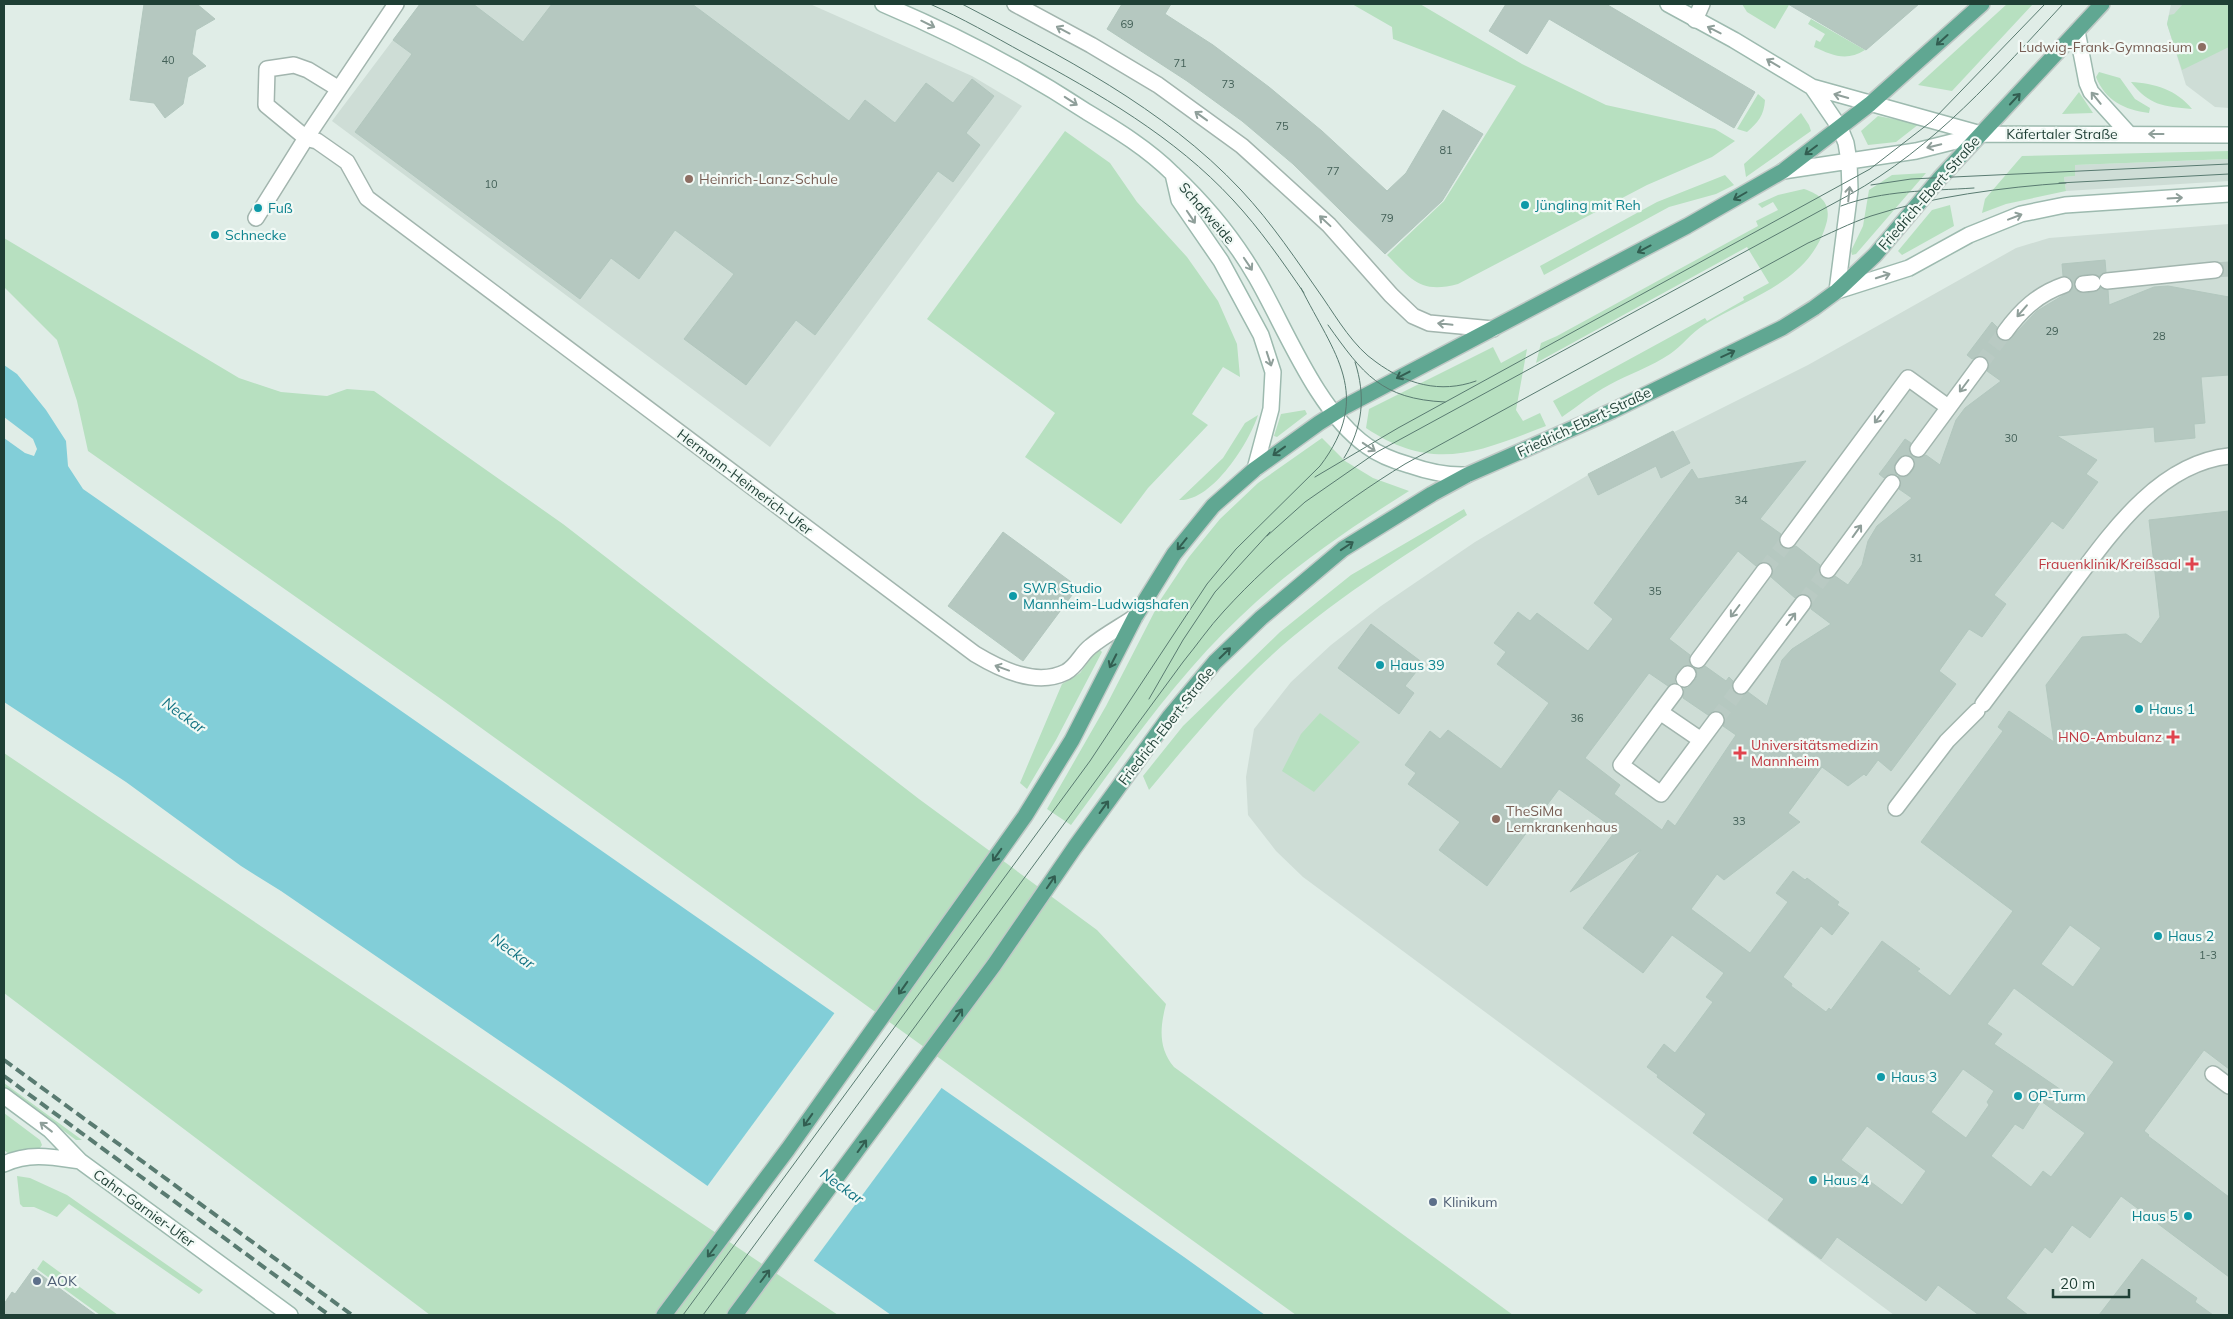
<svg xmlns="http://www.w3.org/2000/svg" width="2233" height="1319" font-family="Mulish,sans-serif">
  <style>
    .built { fill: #ceddd6 }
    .green { fill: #b7e0c0 }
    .water { fill: #82ced8 }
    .pier { fill: #e0ede7 }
    .building { fill: #b5c8c0; stroke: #b2c7be; fill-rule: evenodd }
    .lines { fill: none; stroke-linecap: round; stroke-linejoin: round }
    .street-tunnel { stroke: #b9cac3; stroke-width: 15; stroke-dasharray: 15 8; stroke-linecap: butt }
    .street-casing { stroke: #a2b5ae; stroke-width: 18 }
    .secondary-casing { stroke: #9dbaaf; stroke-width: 18 }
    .primary-casing { stroke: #c0c9c6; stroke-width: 18 }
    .street { stroke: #fff; stroke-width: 15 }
    .secondary { stroke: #fff; stroke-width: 15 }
    .primary { stroke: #60a792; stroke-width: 15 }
    .tram { stroke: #597b71; stroke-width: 1 }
    .rail { stroke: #597b71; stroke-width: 4; stroke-dasharray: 10 5; stroke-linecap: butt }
    .oneway { stroke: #8f9f9a }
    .oneway2 { stroke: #325e51 }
    .education-dot { fill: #8d6e63; stroke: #f1f9f5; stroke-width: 2 }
    .culture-dot { fill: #0f9aa8; stroke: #f1f9f5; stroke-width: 2 }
    .health-dot { fill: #e0444e; stroke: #f1f9f5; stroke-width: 2 }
    .service-dot { fill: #5c6f8a; stroke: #f1f9f5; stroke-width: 2 }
    .labels { text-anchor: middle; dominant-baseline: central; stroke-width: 4.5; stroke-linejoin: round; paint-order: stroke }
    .number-label { font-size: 11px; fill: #446158 }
    .education-label { font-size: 14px; fill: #785e54; stroke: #f1f9f5; text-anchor: start }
    .street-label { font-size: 14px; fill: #1f3f35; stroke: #f1f9f5 }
    .culture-label { font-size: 14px; fill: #0d838f; stroke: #f1f9f5; text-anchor: start }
    .health-label { font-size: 14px; fill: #be3a42; stroke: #f1f9f5; text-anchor: end }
    .service-label { font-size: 14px; fill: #4e5e75; stroke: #f1f9f5; text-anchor: start }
    .water-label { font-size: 15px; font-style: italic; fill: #127382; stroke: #f1f9f5 }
  </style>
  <rect width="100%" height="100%" fill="#e0ede7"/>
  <!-- built -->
  <path class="built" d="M420,4H810L972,76L1022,106L770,447L332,121Z
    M2171,4H2229V108L2215,107L2186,85L2167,24Z
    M2229,159V181L2066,191L2064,177L2075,176V165Z
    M2229,224V1315H1894L1303,877L1276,851L1248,815L1246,777L1254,729L1291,682L1331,645L1381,606L1475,542L1588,475L1808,365L2016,248L2049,238Z"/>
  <!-- green -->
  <path class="green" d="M1352,4H1420L1522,64L1606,105L1715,129L1735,141L1712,157L1647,185L1458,284C1421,294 1412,280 1387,255L1444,201L1516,86L1393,39L1392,27Z
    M1742,4H1788L1789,5L1775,29L1747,12Z
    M2007,4H2033L1952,91L1918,85Z
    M2183,4H2229V47L2182,70L2167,24L2169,15L2174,14Z
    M1811,19L1865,50C1846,62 1832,55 1814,47L1816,40L1820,42L1825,34L1808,24Z
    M2099,72L2120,78L2135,99L2150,108L2149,113C2124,110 2105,100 2096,77Z
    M2131,82C2154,83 2177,90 2192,109C2163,106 2150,106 2131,82Z
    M2079,92L2093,113L2062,114Z
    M1758,94L1765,100C1764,116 1758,122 1747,132L1737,129Z
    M1801,113L1809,125L1811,131L1746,177L1744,164Z
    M1878,116L1919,124L1896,142L1868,145L1861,131Z
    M1065,131L1110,163L1137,202L1187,257L1218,301L1237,344L1240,377L1223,367L1192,414L1208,425L1148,488L1121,524L1025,457L1055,413L927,319Z
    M2229,151V159L2075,165V176L2064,177L2066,191L2006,204L1982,213L1985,199L2022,156Z
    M1926,173L1856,254L1852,255L1851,251L1863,226L1869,190L1892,175Z
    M1725,175L1734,185L1716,194L1669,207L1544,275L1540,266L1657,202Z
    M1804,189C1819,194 1831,202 1827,221C1812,281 1751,296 1704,325C1691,333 1682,346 1670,354C1651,367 1629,374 1609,385C1592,394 1578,406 1562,417L1553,401L1705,318L1707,321L1744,300L1743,297L1769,283L1747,247L1536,363L1541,343L1557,336L1758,226L1756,221L1778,210L1773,202L1762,208L1758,204L1778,195Z
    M1950,205L1954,226L1902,255L1898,251L1932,210Z
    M4,238L239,378L281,392L327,396L347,389L374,391L563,524L919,799L1097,930L1166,1004C1160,1027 1158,1048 1174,1067L1513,1315H1296L441,699L88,451L77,401L57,340L4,287Z
    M1493,347L1501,363L1527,349L1516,410L1523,421L1540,413L1546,426C1478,452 1433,473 1366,428L1369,409Z
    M1305,410L1307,414L1277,437L1274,436L1281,414Z
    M1258,415C1249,443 1212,502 1179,500L1223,458L1245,423Z
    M1322,438L1345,461L1373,478L1409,491C1350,528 1292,567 1241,616C1175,678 1124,753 1071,825L1047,809L1106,706L1161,599L1189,557L1220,519L1258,483Z
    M1464,509L1467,515C1395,562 1320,608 1258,668C1219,706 1184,748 1149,790L1143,776L1183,726L1280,632L1351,575Z
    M1098,648L1102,652L1056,740L1027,789L1020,783L1062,684L1080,673Z
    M1320,713L1360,742L1314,792L1282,771L1301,734Z
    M4,753L838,1315H430L4,993Z
    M4,1083L82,1140H76L4,1087Z
    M4,1113L40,1140L42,1145L40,1148L10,1155L4,1150Z
    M17,1176L30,1178L67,1195L203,1290L199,1294L69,1204L57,1217L34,1207H23L20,1204Z
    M43,1260L118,1315H100L37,1269Z"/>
  <!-- water -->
  <path class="water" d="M4,365L17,374L46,410L66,441L68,466L83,489L1184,1257L1265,1315H891L564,1085L281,891L241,866L126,782L4,702V438L25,453L34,456L37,449L33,439L4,417Z"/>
  <!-- pier -->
  <path class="pier" d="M836,1011L943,1086L812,1263L706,1188Z"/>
  <!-- building -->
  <path class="building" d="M144,4H197L215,19L196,30L192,54L206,66L188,77L183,104L165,118L154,103L130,100Z
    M420,4H473L523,42L552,4H692L849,121L865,100L895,123L926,83L953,103L972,79L994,96L966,133L980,145L953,182L938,171L815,335L796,320L746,385L684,339L734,274L675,230L639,279L611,258L580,299L355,132L412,54L393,40Z
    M1122,4H1171L1165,14L1213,45L1269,87L1322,131L1387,191L1406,173L1443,110L1483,134L1442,201L1385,254L1293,164L1242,121L1187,81L1107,29Z
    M1506,4H1606L1755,92L1734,128L1549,19L1527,54L1489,31Z
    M1788,4H1919L1866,50Z
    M2105,260L2106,272L2099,276L2092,274L2078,276L2074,281L2076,290L2084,293L2094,292L2101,288L2108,290L2109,305L2154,287L2168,286L2229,297V375L2201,377L2205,423L2194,424L2195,438L2155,442L2154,427L2057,436L2097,460L2086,474L2098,482L2063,529L2052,521L1994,595L2006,604L1982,637L1969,629L1939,671L1956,684L1891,771L1878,760L1866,776L1864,774L1848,786L1822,767L1788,813L1800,822L1724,880L1717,874L1691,909L1750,953L1788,902L1776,893L1793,871L1805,880L1807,878L1839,902L1837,905L1849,913L1832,935L1821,926L1783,977L1792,984L1791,986L1826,1012L1829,1008L1831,1010L1882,941L1920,969L1917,971L1950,996L2013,911L1921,842L2003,731L1998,727L2009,711L2054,742L2046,685L2082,637L2126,634L2141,644L2160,617L2149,520L2229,511V1069L2204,1050L2144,1131L2149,1135L2148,1136L2229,1197V1277L2121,1196L2090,1238L2072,1225L2052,1253L2045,1247L2006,1298L2028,1315H1979L1938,1285L1926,1301L1837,1237L1821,1259L1768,1220L1784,1199L1693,1133L1706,1114L1657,1077L1658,1075L1647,1067L1664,1044L1675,1053L1713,1002L1706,997L1724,973L1672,935L1643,973L1583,928L1641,850L1570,892L1616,830L1559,789L1487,886L1439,850L1460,822L1408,784L1416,773L1405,765L1430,731L1440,739L1448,730L1501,769L1549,703L1497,664L1506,652L1494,643L1518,612L1530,621L1537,613L1588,651L1613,619L1594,603L1692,469L1698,479L1806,461L1760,519L1781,534L1779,539L1782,547L1787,549L1796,546L1820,565L1819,569L1822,577L1827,579L1835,576L1848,585L1862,565L1868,541L1877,526L1912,498L1899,489L1901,484L1898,476L1906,477L1910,474L1915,466L1914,460L1908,455L1902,456L1894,466L1897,475L1889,474L1884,478L1879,474L1886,465L1905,439L1911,443L1909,448L1912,456L1917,458L1926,455L1940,465L1956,420L1965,408L2001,381L1987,371L1989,366L1986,358L1981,356L1972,359L1967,355L1992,322L1997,327L1996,331L1999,339L2009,340L2037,311L2072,290L2073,282L2069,277L2063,276L2062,264ZM1738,551L1756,566L1765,562L1770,564L1773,572L1771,577L1795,598L1804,594L1809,596L1812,604L1811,609L1831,624L1792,649L1782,660L1767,706L1748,692L1744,695L1736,694L1732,689L1733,681L1729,677L1726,681L1705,666L1701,669H1696L1697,675L1696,679L1688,688H1684L1683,698L1708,715L1713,711L1721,712L1725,717L1723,726L1736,735L1675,826L1668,820L1662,830L1614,794L1620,785L1585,758L1649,673L1668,686L1675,683V677L1681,668L1690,665L1689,659L1690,655L1669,639ZM2070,925L2101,948L2073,987L2041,964ZM2014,988L2114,1062L2083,1105L1994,1044L2002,1034L1987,1024ZM1963,1069L1994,1091L1987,1102L1989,1105L1966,1138L1931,1112ZM2041,1101L2085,1133L2051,1177L2043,1171L2031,1187L1991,1156L2015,1124L2023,1129ZM1867,1126L1926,1171L1902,1205L1841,1160Z
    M1673,431L1690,463L1661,478L1656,466L1598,495L1588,474Z
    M1003,532L1078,587L1023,661L948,606Z
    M1371,624L1423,663L1405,686L1414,693L1399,714L1338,668Z
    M2142,1259L2197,1298L2195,1302L2213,1315H2099Z
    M33,1269L96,1315H4V1304L12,1292L15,1294Z"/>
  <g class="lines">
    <!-- street-tunnel -->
    <path class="street-tunnel" d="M2215,270L2229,269
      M1980,365L2005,332
      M1764,571L1788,540
      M1803,603L1828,570
      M1716,720L1741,686"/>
    <defs>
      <path id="street" d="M1015,4L1091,45L1158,85L1242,146L1329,225L1391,295L1413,316L1429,323L1493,329
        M1695,20L1702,4
        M339,89L308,70L294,65L267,69L266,105L306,138L317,141L347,162L367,198L975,654C1000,669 1036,687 1066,672C1077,666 1081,654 1090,647C1103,636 1120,627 1135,617
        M256,218L306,138L396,4
        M2107,281L2215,270
        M2083,284L2093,283
        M2005,332C2021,310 2038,294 2064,285
        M1918,449L1980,365
        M1903,468L1906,464
        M1788,540L1908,378L1948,407
        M1828,570L1892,483
        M1698,660L1764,571
        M1684,679L1688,674
        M1741,686L1803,603
        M1983,704C2010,668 2036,633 2063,597C2105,542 2154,464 2229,456
        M1660,712L1675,692
        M1701,740L1660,712L1621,765L1661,794L1716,720
        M1896,808L1947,741L1977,711
        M2213,1074L2229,1086"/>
      <path id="secondary" d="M883,4C954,34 1023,70 1087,112C1117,130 1148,149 1173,174C1205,204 1234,239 1256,277C1286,329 1317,411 1367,446C1379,455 1395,461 1409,465C1429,472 1446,476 1467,475
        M1668,4L1734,40L1812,87L1981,134L2229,135
        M2077,31L2087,83L2091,92L2129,134
        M1812,87L1840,128L1846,143L1849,161L1850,190L1837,291L1909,268L1969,235L2021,214L2065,205L2229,194
        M1783,171L1916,151L1980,135
        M1173,174L1179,200L1221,261L1261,335L1273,372L1271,409L1255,469
        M4,1096L50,1130L80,1161L290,1315
        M4,1164C29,1152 53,1157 80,1161"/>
      <path id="primary" d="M664,1315L788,1149L1025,816L1072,740L1135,617L1174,554L1213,506L1255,469L1319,423L1346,406L1687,226L1783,171L1870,104L1982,4
        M735,1315L994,965L1075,847L1170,716L1215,662L1261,618L1343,549L1432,494L1467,475L1612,411L1782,328L1814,308L1837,291L1875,255L1940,178L2102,4"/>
    </defs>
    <!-- street casing -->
    <use href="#street" class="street-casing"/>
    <!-- secondary casing -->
    <use href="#secondary" class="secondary-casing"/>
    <!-- primary casing -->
    <use href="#primary" class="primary-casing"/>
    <!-- street -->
    <use href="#street" class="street"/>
    <!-- secondary -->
    <use href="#secondary" class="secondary"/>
    <!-- primary -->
    <use href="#primary" class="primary"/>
    <!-- tram -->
    <path class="tram" d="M930,4C962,18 993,36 1024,53C1098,93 1175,137 1233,200C1260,229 1282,261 1304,293
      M962,4C1061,56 1163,107 1241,190C1272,223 1297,261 1323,298C1338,320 1354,347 1376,362C1406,384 1440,394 1476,381
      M2059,183L2229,174
      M1871,185L1911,179L2229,164
      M1841,206C1883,190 1929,191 1974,188
      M1328,325C1363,374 1381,399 1445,402
      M1344,458C1363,427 1366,396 1355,362
      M1315,477L1398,428L1870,169L1932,121L2045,4
      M1267,536L1305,502L1377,452L1849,195C1934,148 1998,74 2063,4
      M1149,699L1183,640L1215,592L1270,532
      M683,1315L1090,761L1207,584L1236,549L1320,466C1374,395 1334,354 1301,288
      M703,1315L1183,662C1197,645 1209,627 1224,611C1277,553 1338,505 1405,464L1808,243C1829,234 1850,223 1871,216C1929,197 2005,187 2066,183"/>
    <!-- rail -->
    <path class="rail" d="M4,1060L352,1315
      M4,1076L329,1315"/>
  </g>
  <!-- one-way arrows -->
  <defs><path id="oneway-shaft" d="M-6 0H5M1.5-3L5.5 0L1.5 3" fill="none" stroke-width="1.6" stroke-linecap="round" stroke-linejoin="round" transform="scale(1.25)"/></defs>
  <g class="oneway">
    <use href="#oneway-shaft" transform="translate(928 24) rotate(26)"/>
    <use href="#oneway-shaft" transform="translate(1063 30) rotate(-152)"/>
    <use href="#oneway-shaft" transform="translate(1714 30) rotate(-153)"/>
    <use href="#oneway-shaft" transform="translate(1773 63) rotate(-149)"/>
    <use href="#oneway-shaft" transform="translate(1841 96) rotate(-164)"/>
    <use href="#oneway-shaft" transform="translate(2096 98) rotate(-129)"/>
    <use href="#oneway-shaft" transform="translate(1071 101) rotate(33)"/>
    <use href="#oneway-shaft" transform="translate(1201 116) rotate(-144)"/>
    <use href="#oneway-shaft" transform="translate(2156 134) rotate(-180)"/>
    <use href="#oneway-shaft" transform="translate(1934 146) rotate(166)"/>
    <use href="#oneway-shaft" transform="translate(1849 194) rotate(-84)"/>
    <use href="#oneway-shaft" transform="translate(2175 198) rotate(-3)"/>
    <use href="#oneway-shaft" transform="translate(1191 217) rotate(56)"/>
    <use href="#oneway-shaft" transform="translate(2015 217) rotate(-21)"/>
    <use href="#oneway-shaft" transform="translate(1325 221) rotate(-137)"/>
    <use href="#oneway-shaft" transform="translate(1248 264) rotate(56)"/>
    <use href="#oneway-shaft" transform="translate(1883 276) rotate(-18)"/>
    <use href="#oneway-shaft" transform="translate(2022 311) rotate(131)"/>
    <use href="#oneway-shaft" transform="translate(1445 324) rotate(-174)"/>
    <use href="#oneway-shaft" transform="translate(1269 359) rotate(72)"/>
    <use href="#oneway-shaft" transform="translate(1964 386) rotate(127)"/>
    <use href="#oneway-shaft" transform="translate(1879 417) rotate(127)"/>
    <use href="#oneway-shaft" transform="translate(1369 447) rotate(34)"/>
    <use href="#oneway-shaft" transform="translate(1857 531) rotate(-54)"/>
    <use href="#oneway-shaft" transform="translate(1735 611) rotate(127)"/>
    <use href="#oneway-shaft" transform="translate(1791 619) rotate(-53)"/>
    <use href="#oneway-shaft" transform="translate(1002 668) rotate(-160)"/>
    <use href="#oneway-shaft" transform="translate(46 1127) rotate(-142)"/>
  </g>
  <g class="oneway2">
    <use href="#oneway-shaft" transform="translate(1942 40) rotate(138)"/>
    <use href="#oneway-shaft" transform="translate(2015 99) rotate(-47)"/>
    <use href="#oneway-shaft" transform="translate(1811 150) rotate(143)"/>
    <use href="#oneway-shaft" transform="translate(1740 196) rotate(150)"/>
    <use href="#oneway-shaft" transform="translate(1644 249) rotate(152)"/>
    <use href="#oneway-shaft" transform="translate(1728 354) rotate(-25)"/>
    <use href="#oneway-shaft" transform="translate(1403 375) rotate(153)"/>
    <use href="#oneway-shaft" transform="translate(1279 451) rotate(144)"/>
    <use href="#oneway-shaft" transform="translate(1182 544) rotate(129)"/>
    <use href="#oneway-shaft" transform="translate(1347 546) rotate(-34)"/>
    <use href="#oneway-shaft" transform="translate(1225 653) rotate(-44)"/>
    <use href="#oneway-shaft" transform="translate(1113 661) rotate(117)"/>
    <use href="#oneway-shaft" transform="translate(1104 807) rotate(-54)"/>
    <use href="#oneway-shaft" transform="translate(997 855) rotate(125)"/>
    <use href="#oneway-shaft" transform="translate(1051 882) rotate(-56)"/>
    <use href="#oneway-shaft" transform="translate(903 988) rotate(125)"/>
    <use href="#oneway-shaft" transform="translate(958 1015) rotate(-54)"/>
    <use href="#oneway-shaft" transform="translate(808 1120) rotate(125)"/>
    <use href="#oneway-shaft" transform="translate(862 1146) rotate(-54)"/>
    <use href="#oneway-shaft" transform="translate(712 1251) rotate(127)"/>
    <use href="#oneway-shaft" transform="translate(765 1276) rotate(-53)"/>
  </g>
  <!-- markers -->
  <g class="education-dot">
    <circle cx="2202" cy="47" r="5"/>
    <circle cx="689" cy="179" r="5"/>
    <circle cx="1496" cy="819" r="5"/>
  </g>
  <g class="culture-dot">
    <circle cx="1525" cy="205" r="5"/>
    <circle cx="258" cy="208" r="5"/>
    <circle cx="215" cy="235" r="5"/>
    <circle cx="1013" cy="596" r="5"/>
    <circle cx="1380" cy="665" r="5"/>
    <circle cx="2139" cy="709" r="5"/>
    <circle cx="2158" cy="936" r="5"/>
    <circle cx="1881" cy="1077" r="5"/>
    <circle cx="2018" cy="1096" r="5"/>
    <circle cx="1813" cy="1180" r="5"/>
    <circle cx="2188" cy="1216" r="5"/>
  </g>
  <g class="health-dot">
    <path d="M2189.5 556.5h5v5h5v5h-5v5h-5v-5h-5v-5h5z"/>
    <path d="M2170.5 729.5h5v5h5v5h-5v5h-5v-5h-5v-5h5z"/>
    <path d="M1737.5 745.5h5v5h5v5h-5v5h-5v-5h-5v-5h5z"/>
  </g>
  <g class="service-dot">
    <circle cx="1433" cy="1202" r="5"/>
    <circle cx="37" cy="1281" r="5"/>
  </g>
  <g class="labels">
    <!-- number labels -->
    <g class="number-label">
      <text x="1127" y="24">69</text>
      <text x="168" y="60">40</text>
      <text x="1180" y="63">71</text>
      <text x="1228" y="84">73</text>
      <text x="1282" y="126">75</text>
      <text x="1446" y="150">81</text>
      <text x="1333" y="171">77</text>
      <text x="491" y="184">10</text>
      <text x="1387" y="218">79</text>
      <text x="2052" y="331">29</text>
      <text x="2159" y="336">28</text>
      <text x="2011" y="438">30</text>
      <text x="1741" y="500">34</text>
      <text x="1916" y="558">31</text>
      <text x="1655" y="591">35</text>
      <text x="1577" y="718">36</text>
      <text x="1739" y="821">33</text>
      <text x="2208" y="955">1-3</text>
    </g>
    <!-- education labels -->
    <g class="education-label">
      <text x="2192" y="47" text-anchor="end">Ludwig-Frank-Gymnasium</text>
      <text x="699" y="179">Heinrich-Lanz-Schule</text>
      <text x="1506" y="811">TheSiMa<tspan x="1506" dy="16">Lernkrankenhaus</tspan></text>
    </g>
    <!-- street labels -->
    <g class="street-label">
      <text x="2062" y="134">Käfertaler Straße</text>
      <text transform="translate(1929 193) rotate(-49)">Friedrich-Ebert-Straße</text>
      <text transform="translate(1207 213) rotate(49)">Schafweide</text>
      <text transform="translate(1584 422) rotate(-25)">Friedrich-Ebert-Straße</text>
      <text transform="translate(745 482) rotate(37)">Hermann-Heimerich-Ufer</text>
      <text transform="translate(1166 726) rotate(-52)">Friedrich-Ebert-Straße</text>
      <text transform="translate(144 1208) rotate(36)">Cahn-Garnier-Ufer</text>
    </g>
    <!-- culture labels -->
    <g class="culture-label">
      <text x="1535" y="205">Jüngling mit Reh</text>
      <text x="268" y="208">Fuß</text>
      <text x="225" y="235">Schnecke</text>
      <text x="1023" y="588">SWR Studio<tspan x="1023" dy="16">Mannheim-Ludwigshafen</tspan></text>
      <text x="1390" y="665">Haus 39</text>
      <text x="2149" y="709">Haus 1</text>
      <text x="2168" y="936">Haus 2</text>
      <text x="1891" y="1077">Haus 3</text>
      <text x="2028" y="1096">OP-Turm</text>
      <text x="1823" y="1180">Haus 4</text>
      <text x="2178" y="1216" text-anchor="end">Haus 5</text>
    </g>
    <!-- health labels -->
    <g class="health-label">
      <text x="2181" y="564">Frauenklinik/Kreißsaal</text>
      <text x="2162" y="737">HNO-Ambulanz</text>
      <text x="1751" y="745" text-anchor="start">Universitätsmedizin<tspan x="1751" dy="16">Mannheim</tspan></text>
    </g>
    <!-- service labels -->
    <g class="service-label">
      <text x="1443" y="1202">Klinikum</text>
      <text x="47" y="1281">AOK</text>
    </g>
    <!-- water labels -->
    <g class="water-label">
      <text transform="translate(184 715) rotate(36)">Neckar</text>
      <text transform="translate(513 951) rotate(36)">Neckar</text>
      <text transform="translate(842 1186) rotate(36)">Neckar</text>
    </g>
  </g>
  <!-- border -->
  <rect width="2233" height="1319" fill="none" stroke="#1f3f35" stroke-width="10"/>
  <!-- scale -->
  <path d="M2053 1289v8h76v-8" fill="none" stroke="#1f3f35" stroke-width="2.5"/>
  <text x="2060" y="1289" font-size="15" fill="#1f3f35" stroke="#f1f9f5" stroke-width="4" paint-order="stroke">20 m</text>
</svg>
